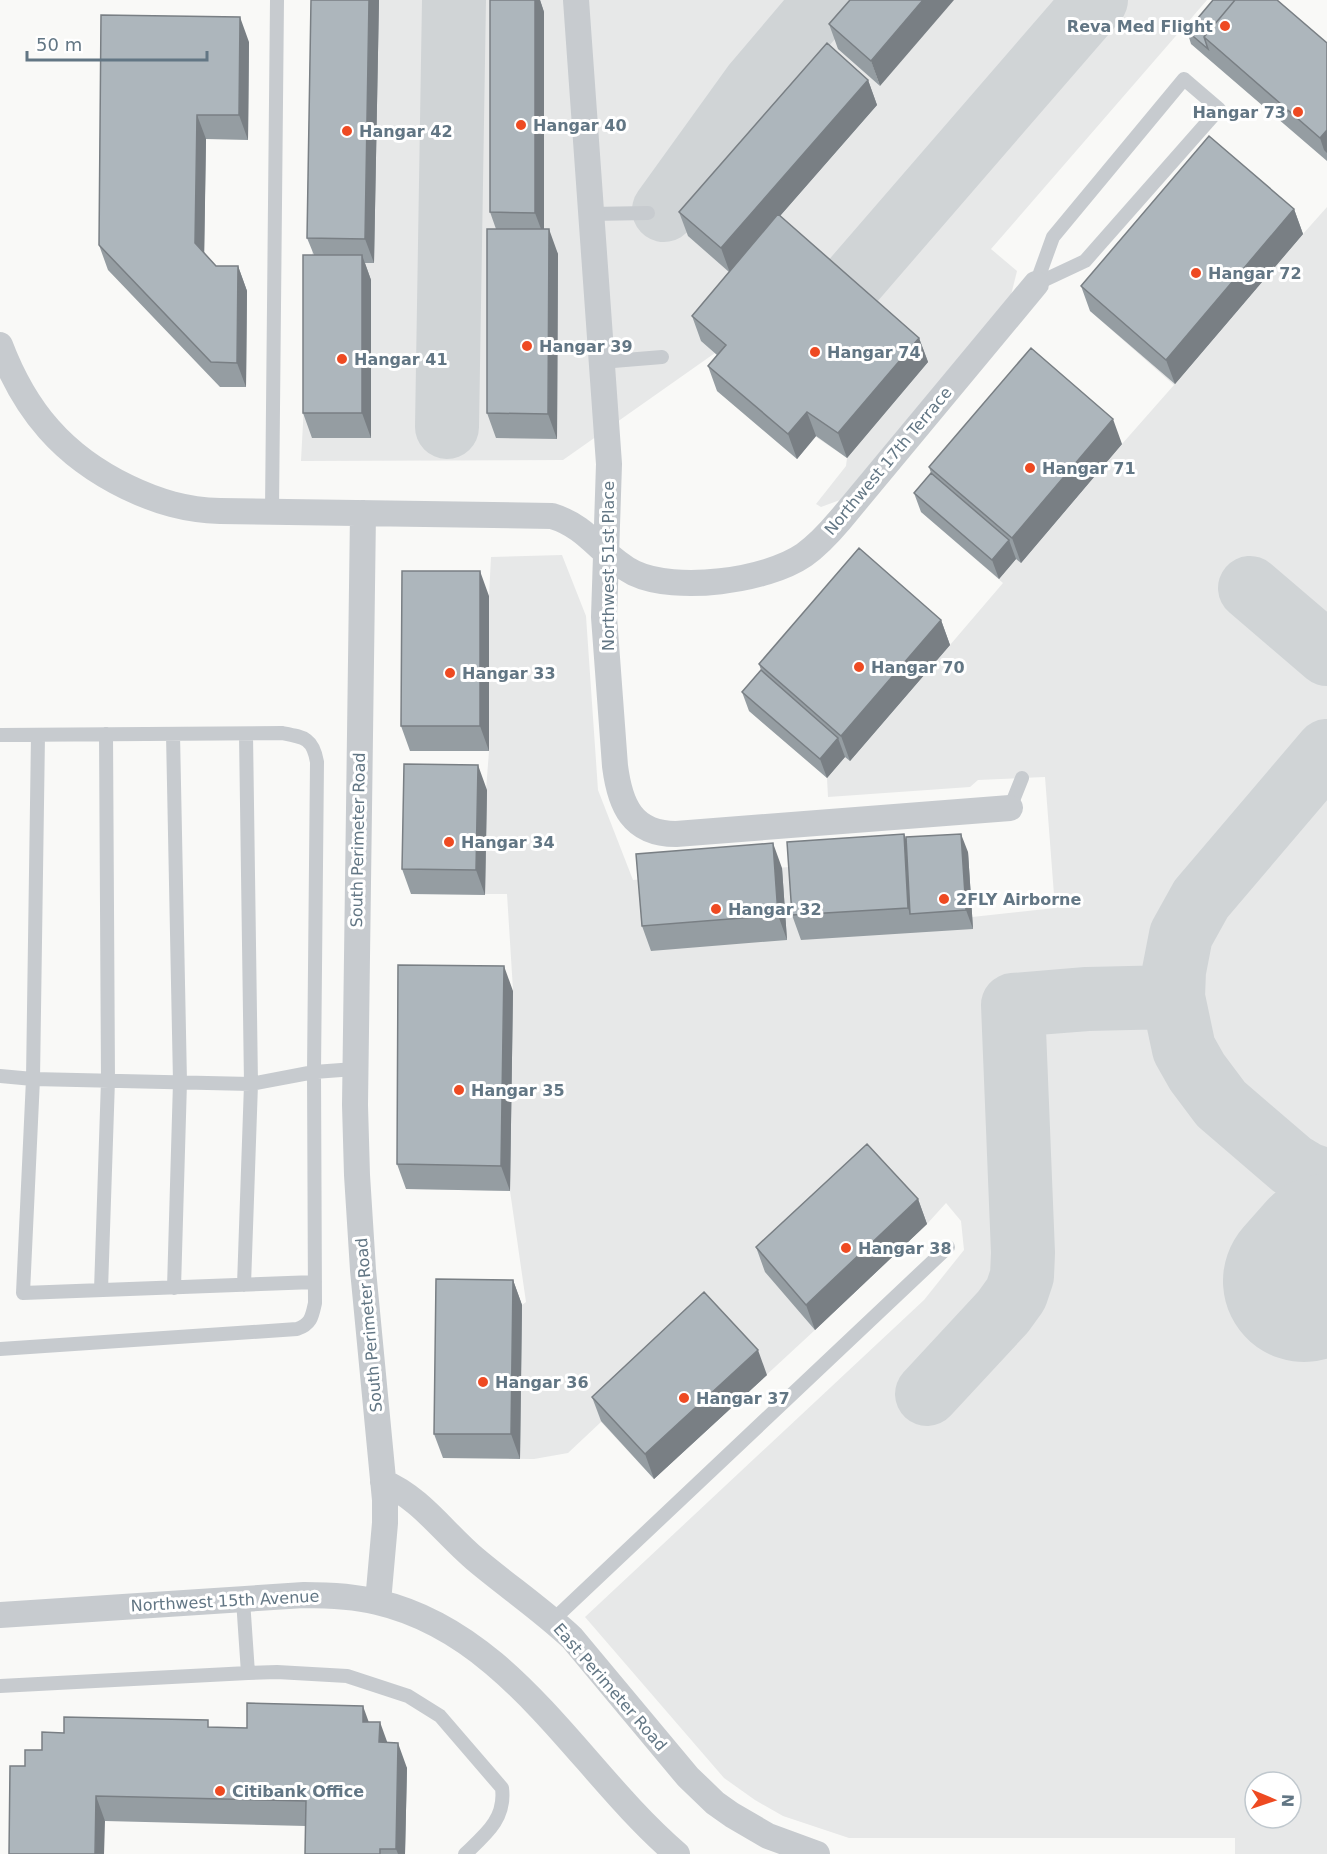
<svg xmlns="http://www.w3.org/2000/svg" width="1327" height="1854" font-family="'DejaVu Sans',sans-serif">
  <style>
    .built { fill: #e7e8e8; fill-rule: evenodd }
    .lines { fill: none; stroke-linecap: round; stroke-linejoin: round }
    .taxiway { stroke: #d0d4d6; stroke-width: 64 }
    .runway { stroke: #d0d4d6; stroke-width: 162 }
    .service { stroke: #c7cbcf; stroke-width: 14 }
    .minor { stroke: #c7cbcf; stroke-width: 26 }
    .wall { fill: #959da2 }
    .shaded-wall { fill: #797f84 }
    .building { fill: #adb6bc; stroke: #797f84; stroke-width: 1.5 }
    .poi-dot { fill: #ee4a22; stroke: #fff; stroke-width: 2 }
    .labels { text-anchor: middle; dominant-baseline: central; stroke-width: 6; stroke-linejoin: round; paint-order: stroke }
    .poi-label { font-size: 16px; font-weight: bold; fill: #627684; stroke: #fff; text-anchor: start }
    .street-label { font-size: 16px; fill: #627684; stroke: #fff }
  </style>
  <rect width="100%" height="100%" fill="#f9f9f7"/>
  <!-- built -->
  <path class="built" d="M321,0H1207L991,249L1017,271L1011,295L840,500L821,507L816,504L846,466L847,458L816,437L797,459L717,391L735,369L715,353L563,460L301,461L319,122Z
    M1327,207V1854H1235V1838H849L783,1816L755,1800L724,1778L585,1617L924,1300L964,1250L961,1221L946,1203L927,1224L815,1330L654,1479L601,1422L568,1453L534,1459L443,1458L446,1303L522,1305L526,1302L510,1191L406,1189L513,990L507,894H411L486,790L489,751H410L411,596H489L491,557L562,555L586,616L598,790L633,880L968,852L972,917L1055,908L1045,777L978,780L970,787L828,797L827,778L749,711L950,645L1003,583L921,512L1040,373L1122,444L1174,385L1090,311L1303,234ZM1255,1782H1291V1818H1255Z"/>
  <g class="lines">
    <!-- taxiway -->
    <path class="taxiway" d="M664,210L754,85L826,0
      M845,290L1096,0
      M447,427L454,0
      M1250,588L1327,654
      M1327,751L1201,899L1181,935L1174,971L1173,997L1184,1049L1197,1072L1221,1104L1292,1165L1307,1174L1327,1181
      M1320,1263L1327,1269
      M927,1394L1003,1312L1016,1294L1022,1276L1023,1253L1013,1005L1087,999L1173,997"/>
    <!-- runway -->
    <path class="runway" d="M1304,1281L1327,1255"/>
    <!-- service -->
    <path class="service" d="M1184,79L1219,109L1085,261L1036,284L1053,237Z
      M591,214L648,213
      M601,362L662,357
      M272,511L277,0
      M173,734L180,1082L174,1288
      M0,735L282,733C304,737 313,738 317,762L314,1072L355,1069
      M1010,808L1022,778
      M0,1076L33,1079L38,735
      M244,1285L251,1084L246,734
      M101,1290L108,1080L106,734
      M0,1349L297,1329C311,1324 312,1317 315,1303L314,1072L251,1084L33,1079L23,1293L315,1282
      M243,1600L248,1673
      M553,1620L948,1247
      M0,1686L248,1673L277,1672L347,1676L408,1696L440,1716L502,1788C506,1819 485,1835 465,1854"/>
    <!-- minor -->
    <path class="minor" d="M576,0L609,464L604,617L615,766C620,805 632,834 676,834L1010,808
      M0,345C25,411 63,456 127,487C158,502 186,510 220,511L552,516C589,527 602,557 634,573C676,593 766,581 804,555C818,545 829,533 840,520L1036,284
      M363,513L355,1105L357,1175L363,1270L385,1500V1523L378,1602
      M383,1482C421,1498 444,1533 475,1559C507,1586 541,1609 572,1638L688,1777L715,1803L732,1815L768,1836L817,1854
      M0,1615L304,1595C328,1595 353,1596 377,1602C511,1633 579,1770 677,1854"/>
  </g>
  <!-- wall -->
  <path class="wall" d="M311,0H379L374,263H365L371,280V438H312L303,413L314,255L307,238Z
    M490,0H540L544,12V229L558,254L557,439L496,438L487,413L496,229L490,212Z
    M850,0L880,86L838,49L829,24Z
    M1187,31L1327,43V161L1191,44Z
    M249,42L248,140L206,139L204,253L216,266H238L247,291L246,387H220L108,270L99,245Z
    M868,80L877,105L780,216L919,338L928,362L847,458L816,436L797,459L717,391L708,366L717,355L701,341L692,316L729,272L688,236L679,212Z
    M1294,209L1303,234L1175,384L1090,311L1081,286Z
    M1122,444L1021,563L1016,559L999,579L921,512L914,493L931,473L929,467Z
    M489,596V751H410L401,726Z
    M941,620L950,645L850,761L845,757L827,778L749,711L742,692L761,670L759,664Z
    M487,790L485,895L411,894L402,869Z
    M904,834L906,840L968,852L973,929L801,940L792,915Z
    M782,868L787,940L651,951L642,926Z
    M513,991L510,1191L406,1189L397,1164Z
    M918,1199L927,1224L815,1330L765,1272L756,1247Z
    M513,1280L522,1305L520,1459L443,1458L434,1434Z
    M767,1375L654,1479L601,1421L592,1397Z
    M369,1722L387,1742L407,1768L405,1854H305L306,1826L105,1821L25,1766L64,1733L210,1727L247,1728Z"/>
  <!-- shaded-wall -->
  <path class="shaded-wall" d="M369,0H379L374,263L365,239Z
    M535,0H540L544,12V237L535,213Z
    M923,0H954L880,86L871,61Z
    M240,17L249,42L248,140L239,115Z
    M868,80L877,105L730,273L721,248Z
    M197,115L206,139L204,268L195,243Z
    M1327,130V153L1324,150L1320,138Z
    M1294,209L1303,234L1175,384L1166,360Z
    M549,229L558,254L557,439L548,414Z
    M362,255L371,280V438L362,413Z
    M238,266L247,291L246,387L237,363Z
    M919,338L928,362L847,458L838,433Z
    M807,412L816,436L797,459L788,434Z
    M1113,419L1122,444L1021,563L1012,538Z
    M1009,540L1016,559L999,579L992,560Z
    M480,571L489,596V751L480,726Z
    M941,620L950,645L850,761L841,736Z
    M838,738L845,757L827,778L820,759Z
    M478,765L487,790L485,895L476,870Z
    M904,834L913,859L910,914L908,908Z
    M961,834L968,852L973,929L966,910Z
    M773,843L782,868L787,940L778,915Z
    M504,966L513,991L510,1191L501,1166Z
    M918,1199L927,1224L815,1330L806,1305Z
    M513,1280L522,1305L520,1459L511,1434Z
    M758,1350L767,1375L654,1479L645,1454Z
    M363,1706L372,1731L363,1722Z
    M380,1722L389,1747L379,1742Z
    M398,1743L407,1768L405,1854H398L396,1849Z
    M96,1796L105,1821L104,1854H95Z"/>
  <!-- building -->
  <path class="building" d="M311,0H369L365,239L307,238Z
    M490,0H535V213L490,212Z
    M850,0H923L871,61L829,24Z
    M1213,0H1235L1204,37L1208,49L1187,31Z
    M1235,0H1277L1327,43V130L1320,138L1204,37Z
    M101,15L240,17L239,115H197L195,243L216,266H238L237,363L211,362L99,245Z
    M827,43L868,80L721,248L679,212Z
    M1209,136L1294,209L1166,360L1081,286Z
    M778,214L919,338L838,433L807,412L788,434L708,366L726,345L692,316Z
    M487,229H549L548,414L487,413Z
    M303,255H362V413H303Z
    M1031,348L1113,419L1012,538L929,467Z
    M931,473L1009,540L992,560L914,493Z
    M859,548L941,620L841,736L759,664Z
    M402,571H480V726H401Z
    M761,670L838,738L820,759L742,692Z
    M404,764L478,765L476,870L402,869Z
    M904,834L908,908L792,915L787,842Z
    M961,834L966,910L910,914L906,837Z
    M773,843L778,915L642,926L636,854Z
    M398,965L504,966L501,1166L397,1164Z
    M867,1144L918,1199L806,1305L756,1247Z
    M436,1279L513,1280L511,1434H434Z
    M704,1292L758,1350L645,1454L592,1397Z
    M247,1703L363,1706V1722H380L379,1742L398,1743L396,1849H380V1854H305L306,1801L96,1796L95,1854H9L10,1766H25V1750H42V1732L64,1733V1717L208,1720V1727L247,1728Z"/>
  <!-- markers -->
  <g class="poi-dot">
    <circle cx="1225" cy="26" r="6"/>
    <circle cx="1298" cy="112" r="6"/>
    <circle cx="521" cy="125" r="6"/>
    <circle cx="347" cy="131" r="6"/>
    <circle cx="1196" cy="273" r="6"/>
    <circle cx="527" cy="346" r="6"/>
    <circle cx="815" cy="352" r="6"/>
    <circle cx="342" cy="359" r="6"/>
    <circle cx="1030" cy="468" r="6"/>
    <circle cx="859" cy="667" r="6"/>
    <circle cx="450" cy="673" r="6"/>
    <circle cx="449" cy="842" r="6"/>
    <circle cx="944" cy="899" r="6"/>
    <circle cx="716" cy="909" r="6"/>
    <circle cx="459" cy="1090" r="6"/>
    <circle cx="846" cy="1248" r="6"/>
    <circle cx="483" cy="1382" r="6"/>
    <circle cx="684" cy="1398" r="6"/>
    <circle cx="220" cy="1791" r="6"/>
  </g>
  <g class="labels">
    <!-- poi labels -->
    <g class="poi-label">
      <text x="1213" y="26" text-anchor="end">Reva Med Flight</text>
      <text x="1286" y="112" text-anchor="end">Hangar 73</text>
      <text x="533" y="125">Hangar 40</text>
      <text x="359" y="131">Hangar 42</text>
      <text x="1208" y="273">Hangar 72</text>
      <text x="539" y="346">Hangar 39</text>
      <text x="827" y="352">Hangar 74</text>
      <text x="354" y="359">Hangar 41</text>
      <text x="1042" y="468">Hangar 71</text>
      <text x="871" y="667">Hangar 70</text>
      <text x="462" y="673">Hangar 33</text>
      <text x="461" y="842">Hangar 34</text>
      <text x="956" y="899">2FLY Airborne</text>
      <text x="728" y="909">Hangar 32</text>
      <text x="471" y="1090">Hangar 35</text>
      <text x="858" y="1248">Hangar 38</text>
      <text x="495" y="1382">Hangar 36</text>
      <text x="696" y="1398">Hangar 37</text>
      <text x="232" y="1791">Citibank Office</text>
    </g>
    <!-- street labels -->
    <g class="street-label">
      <text transform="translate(888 461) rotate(-50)">Northwest 17th Terrace</text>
      <text transform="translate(608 566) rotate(-90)">Northwest 51st Place</text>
      <text transform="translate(358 840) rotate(-89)">South Perimeter Road</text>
      <text transform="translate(369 1325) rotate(-95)">South Perimeter Road</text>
      <text transform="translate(225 1601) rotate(-3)">Northwest 15th Avenue</text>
      <text transform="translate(610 1687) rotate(49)">East Perimeter Road</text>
    </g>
  </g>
  <!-- north arrow -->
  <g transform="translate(1273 1800) rotate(92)"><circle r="28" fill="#ffffff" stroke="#c0c8ce" stroke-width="1.5"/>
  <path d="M0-4.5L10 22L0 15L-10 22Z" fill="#ee4a22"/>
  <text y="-9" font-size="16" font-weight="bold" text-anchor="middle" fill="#627684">N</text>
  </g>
  <!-- scale -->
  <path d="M27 51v9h180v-9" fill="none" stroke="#627684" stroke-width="3"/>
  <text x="36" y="51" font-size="18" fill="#627684" stroke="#ffffff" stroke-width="4.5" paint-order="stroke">50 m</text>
</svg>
